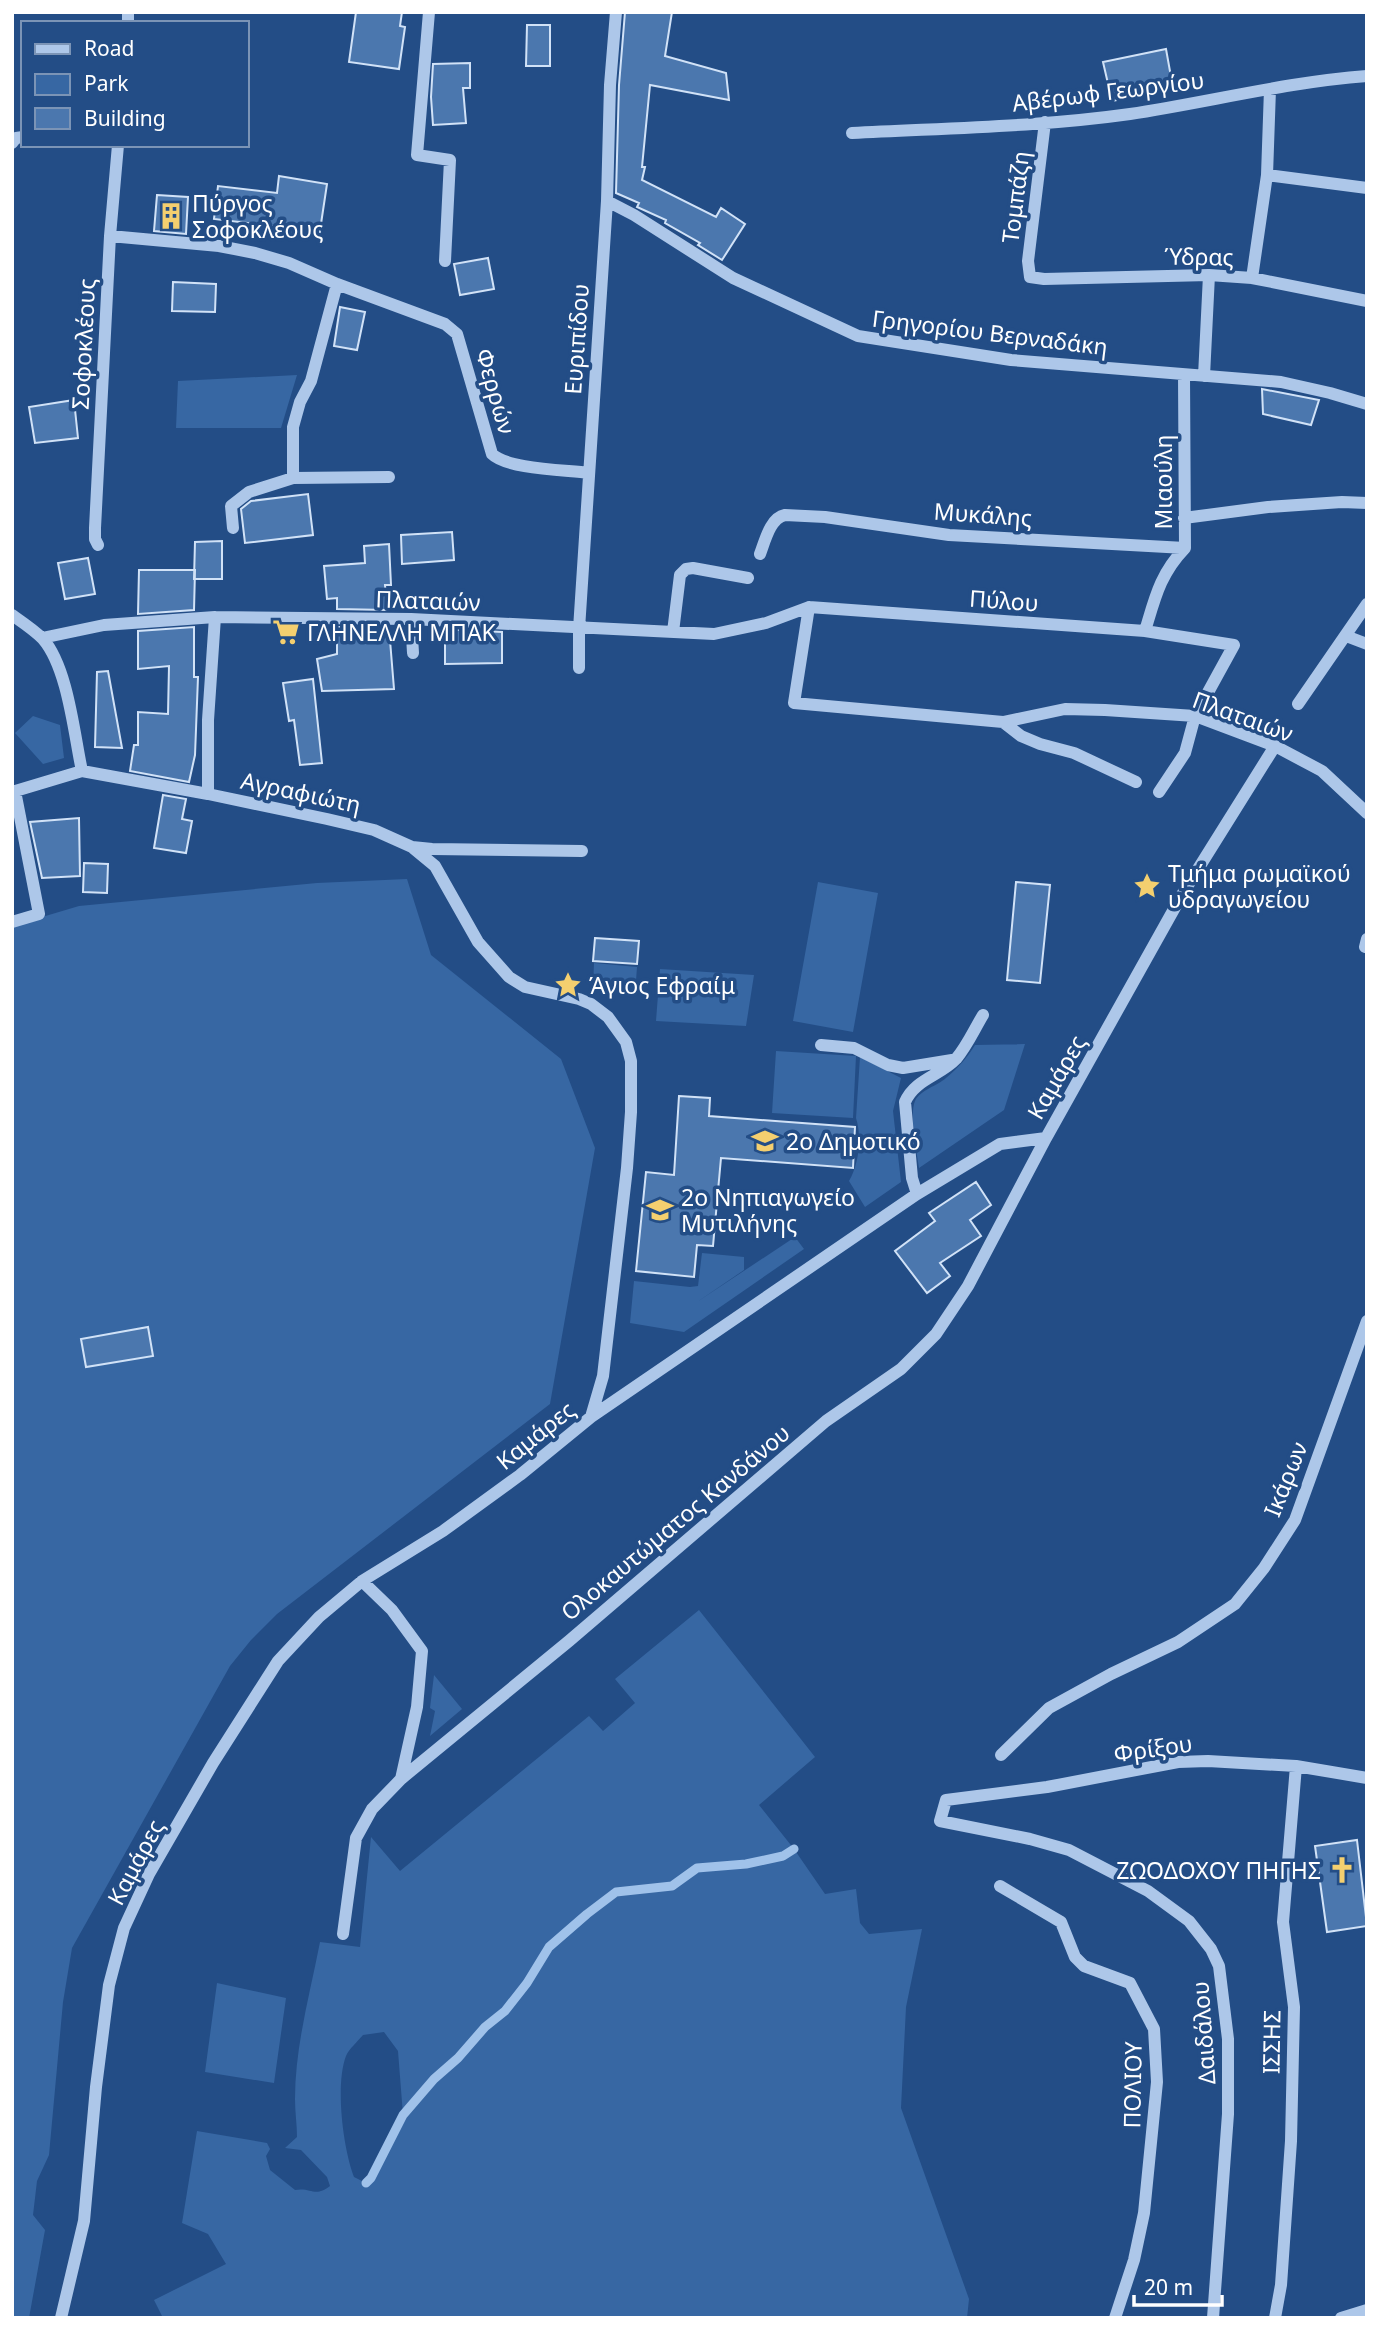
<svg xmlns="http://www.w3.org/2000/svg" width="1379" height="2330" font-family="'Noto Sans',sans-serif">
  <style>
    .green { fill: #3767a3; fill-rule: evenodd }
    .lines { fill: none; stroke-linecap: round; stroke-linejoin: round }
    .stream { stroke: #a0c2ea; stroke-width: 9 }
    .building { fill: #4b77ae; stroke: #d1e2f7; stroke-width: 2 }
    .minor { stroke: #adc7e9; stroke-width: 12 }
    .labels { text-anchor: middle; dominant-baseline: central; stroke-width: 7; stroke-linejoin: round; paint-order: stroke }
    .street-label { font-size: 23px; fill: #fff; stroke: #234d86 }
    .poi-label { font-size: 23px; fill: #fff; stroke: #234d86; text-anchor: start }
  </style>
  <rect width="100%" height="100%" fill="#234d86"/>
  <!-- green -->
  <path class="green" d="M297,375L281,428H176L178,381Z
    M33,716L60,725L64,758L43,764L15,733Z
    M407,879L431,955L561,1059L595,1148L550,1404L277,1614L251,1640L230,1666L72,1948L63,2002L49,2155L37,2181L33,2215L45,2230L29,2318H12V926L79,906L317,883Z
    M818,882L878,893L853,1032L793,1021Z
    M594,963L637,967L635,995L593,988Z
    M660,969L754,975L746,1026L656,1021Z
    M1025,1044L1004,1110L919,1168C917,1153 909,1115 915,1101C920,1090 937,1086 946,1078C958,1068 967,1058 975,1045Z
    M776,1051L856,1056L853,1118L772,1113Z
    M860,1057L901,1078L893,1111L901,1182L865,1207L849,1181C859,1164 862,1137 856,1118Z
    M795,1237L804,1249L684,1332L630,1323L634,1281L690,1287L698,1286L702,1253L744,1257V1270L697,1302Z
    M699,1610L815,1757L759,1805L794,1849L825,1894L856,1889L860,1923L869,1934L922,1929L906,2007L901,2108L969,2299L967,2318H159L162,2316L154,2300L226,2264L208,2234L182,2223L197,2131L267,2143L270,2149L266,2156L270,2170L295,2190C311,2187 315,2198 330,2186L327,2177L301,2150L285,2148L297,2137C297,2125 295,2112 295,2099C295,2046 310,1994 320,1942L360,1947L371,1837L400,1871L589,1716L603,1731L635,1703L615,1679ZM384,2032L398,2051L403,2115L371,2178L366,2183L354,2177C343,2148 335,2085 346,2056C349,2049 358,2041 363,2035Z
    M434,1675L462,1709L430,1736L435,1711L430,1708Z
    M217,1983L286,1998L274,2083L205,2072Z"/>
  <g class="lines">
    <!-- stream -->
    <path class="stream" d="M366,2183L371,2178L403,2115L434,2079L458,2058L485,2027L505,2011L527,1983L549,1947L587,1914L616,1892L672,1886L697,1868L746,1864L783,1856L794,1849"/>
  </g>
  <!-- building -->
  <path class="building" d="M356,12H402L400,26L405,27L399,69L349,62Z
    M625,12H672L665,56L726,73L729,100L650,85L642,167H645L642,180L716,217L721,208L745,224L722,260L698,245L700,243L665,223L666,220L637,207L639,203L616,193L619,85Z
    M527,25H550V66H526Z
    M1166,49L1173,88L1112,101L1103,62Z
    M470,63V88H463L466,123L433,125L431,97L433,64Z
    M279,176L327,184L319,237L271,230L272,226L214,219L218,186L277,193Z
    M157,195L188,197L186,234L154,231Z
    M488,258L494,289L460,295L454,264Z
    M173,282L216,284L215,312L172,311Z
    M340,307L365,312L357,350L334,346Z
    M1262,389L1319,400L1311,425L1263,414Z
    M74,400L78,438L35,443L29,407Z
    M308,494L313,535L245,543L241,509L251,501Z
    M452,532L454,560L402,564L401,535Z
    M222,541V579H194L195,542Z
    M389,544L391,585H385L387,610L337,609V598L327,599L324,566L365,563L364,546Z
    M88,558L95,594L65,599L58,563Z
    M139,570H195L194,610L138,614Z
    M194,627V677H198L195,755L189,782L130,771L134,745H138V712L168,714L169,666L138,669V631Z
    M337,627L389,628L394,689L322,691L317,659L337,654Z
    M445,629L502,632V663L445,664Z
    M108,671L122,748L95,747L97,672Z
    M313,679L322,763L300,765L294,720L289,721L283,683Z
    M163,795L186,799L182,819L192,821L186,853L154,848Z
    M79,818L80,876L42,878L30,822Z
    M84,863L108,864L107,893L83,892Z
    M1016,882L1050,885L1040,983L1007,980Z
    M595,938L639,941L637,964L593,961Z
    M679,1096L710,1098L709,1116L855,1127L853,1168L721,1158L713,1246L697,1245L694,1277L636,1271L646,1172L674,1175Z
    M976,1182L991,1205L970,1220L981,1236L940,1263L950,1276L927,1293L895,1251L935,1221L929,1213Z
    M148,1327L153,1356L86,1367L81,1339Z
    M1357,1840L1367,1926L1327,1932L1315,1846Z"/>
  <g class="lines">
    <!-- minor -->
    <path class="minor" d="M429,12L417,155L450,160L445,261
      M128,23V12
      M1045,122L1028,261L1030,277L1044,279L1209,275L1252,278L1367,301
      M852,133C945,128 1038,127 1130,114C1209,102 1287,82 1367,76
      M12,143L16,138L23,137
      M1267,175L1367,188
      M607,201L634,215L733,278L858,336L1011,360L1281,382L1330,393L1367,404
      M110,236L219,246L255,253L289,263L337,284L445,324L457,334L492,454C507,469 566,470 588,473
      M1252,278L1267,175L1270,89
      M1204,376L1209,275
      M293,478V427L300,402L311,381L337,284
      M1184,518L1268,507L1342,502L1367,503
      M233,528L231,506L249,492L293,478L389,477
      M98,545L95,539V528L110,236L118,145
      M760,554C765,541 770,518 785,515L825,517L949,535L1185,548
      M809,607L794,703L1003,722L1065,709L1105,710L1195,716L1275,746L1322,771L1367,813
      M12,615C22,622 34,630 43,639C68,668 74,734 82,771
      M411,619L413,653
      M1145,631L1234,645L1195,716L1185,753L1159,792
      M673,632L680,575L686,569L693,568L748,578
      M1346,636L1367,644
      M42,638L104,625L215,617L411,619L714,634L766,623L809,607L1145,631C1155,598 1160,574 1185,548L1184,375
      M579,668V629L607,201L610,85L616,12
      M1298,704L1367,604
      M1003,722L1021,736L1040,744L1074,753L1136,782
      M12,792L82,771L208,794L327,819L374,830L412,847L432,849L582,851
      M208,794V720L215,617
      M412,847L435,866L478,942L509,977L525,987L579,999L591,1004L608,1017L626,1042L631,1061V1112L627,1168L603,1376L591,1417
      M12,922L39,914L15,791
      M1365,947L1367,939
      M821,1045L854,1048L888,1065L903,1068L952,1060
      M917,1194L912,1178L905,1102C915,1079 940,1076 956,1059C967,1046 974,1030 983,1015
      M362,1581L392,1610L422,1651L417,1707L401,1779
      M1001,1755L1049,1708L1111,1674L1178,1642L1235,1604L1264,1568L1295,1520L1367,1321
      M1000,1886L1061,1922L1075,1957L1084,1966L1130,1983L1154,2029L1157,2082L1144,2213L1134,2260L1115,2318
      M343,1934L356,1838L372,1809L401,1779L569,1641L826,1421L901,1369L936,1334L968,1286L1046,1138L1183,893L1275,746
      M61,2318L84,2221L96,2087L109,1985L124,1928L149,1874L213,1763L278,1661L319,1617L362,1581L443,1531L520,1475L591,1417L917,1194L1000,1144L1046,1138
      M1213,2318L1228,2114V2039L1219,1966L1211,1949L1189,1921L1148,1891L1069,1850L1030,1839L940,1821L946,1800L1047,1787L1178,1762L1208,1761L1296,1766L1367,1778
      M1275,2318L1281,2285L1291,2141L1294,2007L1283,1922L1296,1766
      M1341,2318L1367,2310"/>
  </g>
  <!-- icons -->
  <defs>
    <symbol id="building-bare" viewBox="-9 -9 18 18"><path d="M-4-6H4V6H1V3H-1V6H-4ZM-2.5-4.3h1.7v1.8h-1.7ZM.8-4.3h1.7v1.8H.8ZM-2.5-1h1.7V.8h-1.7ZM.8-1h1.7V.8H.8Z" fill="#f4cf6f" stroke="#234d86" stroke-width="2.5" paint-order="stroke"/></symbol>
    <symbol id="supermarket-bare" viewBox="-9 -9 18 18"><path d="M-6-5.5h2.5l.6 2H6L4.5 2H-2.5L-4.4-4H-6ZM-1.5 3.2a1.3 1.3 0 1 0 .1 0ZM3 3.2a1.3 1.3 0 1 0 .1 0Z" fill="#f4cf6f" stroke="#234d86" stroke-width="2.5" paint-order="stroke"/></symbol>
    <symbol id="sight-bare" viewBox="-9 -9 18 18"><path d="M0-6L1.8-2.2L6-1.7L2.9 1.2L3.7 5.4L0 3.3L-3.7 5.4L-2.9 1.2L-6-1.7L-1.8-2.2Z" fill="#f4cf6f" stroke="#234d86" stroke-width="2.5" paint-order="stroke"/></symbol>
    <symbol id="school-bare" viewBox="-9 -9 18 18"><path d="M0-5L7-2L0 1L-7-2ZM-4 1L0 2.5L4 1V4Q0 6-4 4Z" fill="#f4cf6f" stroke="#234d86" stroke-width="2.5" paint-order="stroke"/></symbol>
    <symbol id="church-bare" viewBox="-9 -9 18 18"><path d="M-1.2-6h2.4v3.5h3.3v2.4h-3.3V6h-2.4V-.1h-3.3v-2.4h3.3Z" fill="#f4cf6f" stroke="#234d86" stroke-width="2.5" paint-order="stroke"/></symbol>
  </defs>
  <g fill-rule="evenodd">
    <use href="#building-bare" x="152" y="197" width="38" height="38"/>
    <use href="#supermarket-bare" x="267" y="613" width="38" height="38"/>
    <use href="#sight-bare" x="1128" y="867" width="38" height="38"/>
    <use href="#sight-bare" x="549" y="966" width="38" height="38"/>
    <use href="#school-bare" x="746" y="1122" width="38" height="38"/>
    <use href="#school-bare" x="641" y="1191" width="38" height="38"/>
    <use href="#church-bare" x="1323" y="1851" width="38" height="38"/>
  </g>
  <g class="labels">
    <!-- street labels -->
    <g class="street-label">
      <text transform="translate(1108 91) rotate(-7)">Αβέρωφ Γεωργίου</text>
      <text transform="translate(1015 197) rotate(-83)">Τομπάζη</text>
      <text transform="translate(1199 256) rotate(1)">Ύδρας</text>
      <text transform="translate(990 332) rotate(7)">Γρηγορίου Βερναδάκη</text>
      <text transform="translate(576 339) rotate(-86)">Ευριπίδου</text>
      <text transform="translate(83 344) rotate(-87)">Σοφοκλέους</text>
      <text transform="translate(496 391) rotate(74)">Φερρών</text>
      <text transform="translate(1163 482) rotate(-90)">Μιαούλη</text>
      <text transform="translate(983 514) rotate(4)">Μυκάλης</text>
      <text transform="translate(428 600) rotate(2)">Πλαταιών</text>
      <text transform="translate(1004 600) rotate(4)">Πύλου</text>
      <text transform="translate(1243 716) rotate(20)">Πλαταιών</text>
      <text transform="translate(301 792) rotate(12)">Αγραφιώτη</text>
      <text transform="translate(1056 1077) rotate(-60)">Καμάρες</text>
      <text transform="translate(535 1435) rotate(-39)">Καμάρες</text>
      <text transform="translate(1285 1479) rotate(-68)">Ικάρων</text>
      <text transform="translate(675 1522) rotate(-40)">Ολοκαυτώματος Κανδάνου</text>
      <text transform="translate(1153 1748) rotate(-8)">Φρίξου</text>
      <text transform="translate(135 1862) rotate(-62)">Καμάρες</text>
      <text transform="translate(1203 2033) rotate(-94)">Δαιδάλου</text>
      <text transform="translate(1271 2042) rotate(-89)">ΙΣΣΗΣ</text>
      <text transform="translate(1132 2085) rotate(-89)">ΠΟΛΙΟΥ</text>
    </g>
    <!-- poi labels -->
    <g class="poi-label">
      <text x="192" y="203">Πύργος<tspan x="192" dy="26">Σοφοκλέους</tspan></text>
      <text x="307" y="632">ΓΛΗΝΕΛΛΗ ΜΠΑΚ</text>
      <text x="1168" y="873">Τμήμα ρωμαϊκού<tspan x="1168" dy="26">υδραγωγείου</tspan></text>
      <text x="589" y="985">Άγιος Εφραίμ</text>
      <text x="786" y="1141">2ο Δημοτικό</text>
      <text x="681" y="1197">2ο Νηπιαγωγείο<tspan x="681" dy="26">Μυτιλήνης</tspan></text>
      <text x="1321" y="1870" text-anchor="end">ΖΩΟΔΟΧΟΥ ΠΗΓΗΣ</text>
    </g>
  </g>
  <!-- border -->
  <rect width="1379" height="2330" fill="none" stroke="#ffffff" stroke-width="28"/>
  <!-- legend -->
  <rect x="21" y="21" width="228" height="126" fill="#234d86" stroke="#7b94b6" stroke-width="2"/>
  <rect x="35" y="44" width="35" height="10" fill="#adc7e9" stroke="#7b94b6" stroke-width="2"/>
  <text x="84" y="56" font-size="21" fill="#ffffff">Road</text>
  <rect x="35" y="74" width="35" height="21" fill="#3767a3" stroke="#7b94b6" stroke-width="2"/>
  <text x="84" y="91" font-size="21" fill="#ffffff">Park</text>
  <rect x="35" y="108" width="35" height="21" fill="#4b77ae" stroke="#7b94b6" stroke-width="2"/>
  <text x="84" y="126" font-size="21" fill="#ffffff">Building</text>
  <!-- scale -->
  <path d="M1134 2295v10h88v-10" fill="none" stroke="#ffffff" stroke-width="3.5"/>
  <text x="1144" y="2295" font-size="21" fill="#ffffff" stroke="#234d86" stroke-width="5" paint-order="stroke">20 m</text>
</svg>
